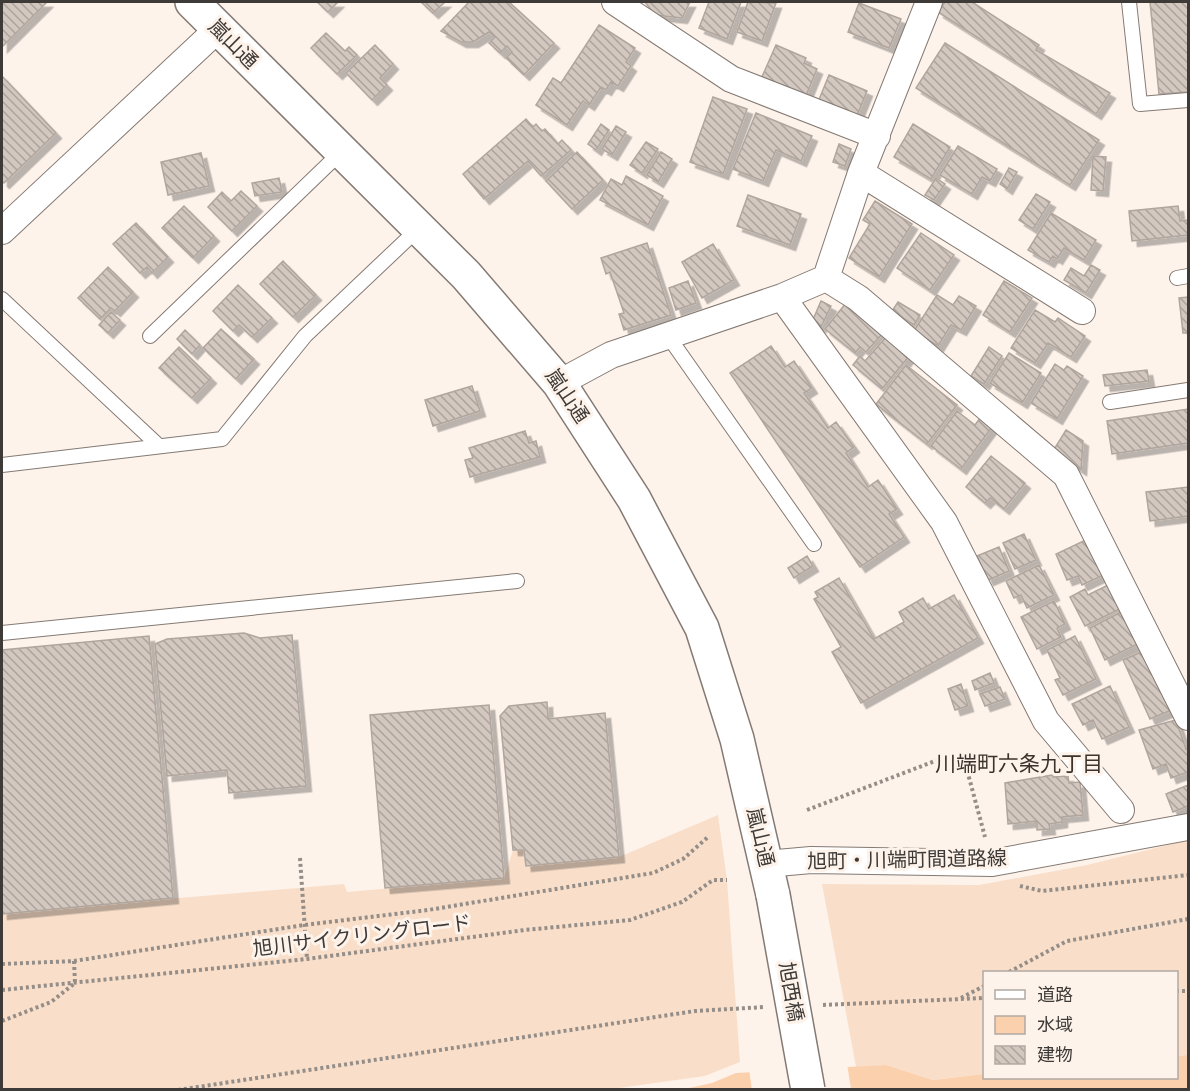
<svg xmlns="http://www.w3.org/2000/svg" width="1190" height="1091" font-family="'Nunito Sans','Noto Sans JP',sans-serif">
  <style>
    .grass { fill: #f9dfca }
    .water { fill: #fbd0ad }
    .pier { fill: #fef3eb }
    .building { fill: url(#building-back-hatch); stroke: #b0a69e; stroke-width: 1.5; filter: url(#shadow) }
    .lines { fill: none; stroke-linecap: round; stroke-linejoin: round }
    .lane-casing { stroke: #847a73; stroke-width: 16 }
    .street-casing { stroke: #847a73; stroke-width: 28 }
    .secondary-casing { stroke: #847a73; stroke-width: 36 }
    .path { stroke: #958e88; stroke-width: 4; stroke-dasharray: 3 3; stroke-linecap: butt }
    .lane { stroke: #fff; stroke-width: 14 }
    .street { stroke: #fff; stroke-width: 26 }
    .secondary { stroke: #fff; stroke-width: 33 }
    .secondary-bridge-casing { stroke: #847a73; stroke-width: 36; stroke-linecap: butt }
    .secondary-bridge { stroke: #fff; stroke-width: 33 }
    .labels { text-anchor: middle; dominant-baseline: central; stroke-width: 6; stroke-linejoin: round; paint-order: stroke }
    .street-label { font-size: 20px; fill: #3e3a37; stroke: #fef3eb }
    .neighbourhood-label { font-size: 21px; fill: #3b332d; stroke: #fef3eb }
  </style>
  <defs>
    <pattern id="building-back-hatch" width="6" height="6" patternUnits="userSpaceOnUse" patternTransform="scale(1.5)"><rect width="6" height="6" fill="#d3c8c0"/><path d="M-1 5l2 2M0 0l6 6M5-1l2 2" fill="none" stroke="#ada39d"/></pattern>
    <filter id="shadow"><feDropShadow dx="5.5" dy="5.5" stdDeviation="0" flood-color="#0004"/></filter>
  </defs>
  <rect width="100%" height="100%" fill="#fef3eb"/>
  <!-- grass -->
  <path class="grass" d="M718,815L727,880L740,1062L705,1076L605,1090H2V913L344,884L347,892L504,878L513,850H524L526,866L619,857Z
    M1188,840V1055L1177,1056L1176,972H984V1074L933,1080L886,1065L856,1067L822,884L979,885L1087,865Z"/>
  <!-- water -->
  <path class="water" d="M1188,1055V1089L680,1090L712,1083L736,1073L886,1065L933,1080L984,1074V1078H1176L1177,1056Z"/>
  <!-- pier -->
  <path class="pier" d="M847,1064L851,1089L752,1090L749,1069Z"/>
  <!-- building -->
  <path class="building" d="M2,2H47L2,47Z
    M317,2H338L328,12Z
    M421,2H445L433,13Z
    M469,2H509L554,43L524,75L506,58L512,52L507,46L500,53L489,43L495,37L489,32L473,42H461L441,31Z
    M645,2H690L682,18L655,15Z
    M709,2H741L727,39L699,28Z
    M748,2L776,3L762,41L737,32Z
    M945,2H972L1039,45L1036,50L1110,93L1096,114L938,12Z
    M1150,2H1188V92L1159,94Z
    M859,3L901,19L889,48L848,32Z
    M599,25L635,48L626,62L631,66L618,86L611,82L606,90L601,87L589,105L583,101L567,125L536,105L553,78L561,83Z
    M326,33L345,51L349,47L357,55L337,74L311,48Z
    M945,43L1099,140L1070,185L916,88Z
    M375,45L393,64L380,78L387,85L372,100L346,73Z
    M776,45L806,58L804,63L817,69L805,98L761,79Z
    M829,75L867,91L856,118L818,102Z
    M2,76L56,133L4,183L2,181Z
    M713,97L747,109L723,174L690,162Z
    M756,113L812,136L801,161L776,150L763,181L733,169Z
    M526,119L533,127L536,124L542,131L545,129L558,144L562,140L571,150L541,176L528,161L484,199L463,174Z
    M601,124L609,130L596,150L588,144Z
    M913,124L950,147L931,179L894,157Z
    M616,126L626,132L612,155L602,149Z
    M646,142L658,149L642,173L630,165Z
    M839,144L851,149L845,166L833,162Z
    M958,146L997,169L990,181L982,177L972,194L940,175Z
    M577,152L603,180L572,209L546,181Z
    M661,152L672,159L658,182L647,175Z
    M201,153L209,186L168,195L161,162Z
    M1093,156L1106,157L1103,191L1091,190Z
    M1009,168L1017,172L1007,189L1000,184Z
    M626,176L663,196L648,225L600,200L611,179L622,185Z
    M279,178L282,192L255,196L252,183Z
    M936,178L945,184L934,200L925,195Z
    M241,191L257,206L232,231L208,207L222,192L231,201Z
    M1036,194L1050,202L1033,229L1019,220Z
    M748,195L801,214L790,245L737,226Z
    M875,201L912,224L879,277L849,258L870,224L863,220Z
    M184,206L214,236L193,258L162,228Z
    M1178,206L1180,221L1188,220V235L1132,241L1129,211Z
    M1051,213L1096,240L1084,260L1064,248L1057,259L1053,256L1049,262L1028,250Z
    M136,223L168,257L152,273L147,267L140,273L113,244Z
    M921,233L954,255L930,290L897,268Z
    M647,243L671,315L624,330L619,314L624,313L610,272L606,274L601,258Z
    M713,244L734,280L702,298L682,262Z
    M283,261L316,295L293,317L260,284Z
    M1091,265L1100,270L1086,293L1064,280L1071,268L1084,276Z
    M108,267L133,292L115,311L111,308L100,319L78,298Z
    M688,281L696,303L676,310L669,288Z
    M1004,281L1032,298L1010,332L983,315Z
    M238,285L272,318L252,337L239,325L233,331L213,311Z
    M937,295L953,305L959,296L976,306L961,330L951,325L938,346L914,331Z
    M1188,297V333H1183L1179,298Z
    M821,301L831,306L821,327L812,322Z
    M898,302L920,315L914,325L892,311Z
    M846,303L883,333L866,352L860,347L855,353L825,329Z
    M1035,310L1055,322L1058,318L1085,336L1071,357L1048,343L1035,363L1011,348Z
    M111,312L120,320L108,333L99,325Z
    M221,329L254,359L236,379L203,348Z
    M185,330L200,345L192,354L177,339Z
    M887,336L910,355L882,389L853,365L860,356L865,361Z
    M771,346L785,367L794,361L812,388L804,393L828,428L836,422L854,447L846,453L868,487L878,480L897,509L889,514L904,537L860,567L730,373Z
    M179,347L211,378L192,398L159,368Z
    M989,347L1002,356L984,384L971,376Z
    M1009,353L1041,373L1022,403L990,383Z
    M1055,364L1064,370L1067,366L1083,376L1057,419L1031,403Z
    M906,365L957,405L927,444L876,404Z
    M1147,370L1149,381L1105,386L1103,375Z
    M472,386L480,411L433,426L425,400Z
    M1188,409V443L1112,454L1107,421Z
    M957,411L975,425L980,418L992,427L961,469L931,446Z
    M1066,430L1083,441L1081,470L1053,451Z
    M525,431L529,443L536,441L540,457L470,477L465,460L473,458L469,448Z
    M991,456L1025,483L1004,509L990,498L985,503L966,487Z
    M1188,487V516L1150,521L1146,492Z
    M1024,534L1036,560L1015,569L1003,543Z
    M1092,537L1108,573L1082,585L1078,576L1067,580L1056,554Z
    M999,547L1009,571L988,580L977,556Z
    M807,556L813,566L794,578L788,568Z
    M1039,565L1054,595L1027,608L1021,595L1014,598L1006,581Z
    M839,578L874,639L904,622L899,612L923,598L929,609L954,595L978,638L861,703L832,652L841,647L814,599L818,597L815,592Z
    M1112,583L1124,607L1085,626L1070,597L1085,589L1088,595Z
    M1054,601L1065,624L1057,628L1061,637L1037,649L1021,617Z
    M1127,609L1144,641L1105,660L1090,628Z
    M244,633L260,638L292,635L306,786L229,793L227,770L167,776L155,644L167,639Z
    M149,636L173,898L2,914V650Z
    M1075,636L1096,679L1063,695L1055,680L1060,678L1047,650Z
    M1150,648L1176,708L1150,719L1123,660Z
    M990,673L994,683L975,690L972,681Z
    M961,684L968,706L955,710L948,689Z
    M1110,686L1129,727L1102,739L1093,720L1083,725L1072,704Z
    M1000,687L1005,699L985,706L980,694Z
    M547,702L548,719L605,713L619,857L526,866L524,850H513L500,716L509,706Z
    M489,705L504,878L385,888L370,715Z
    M1176,720L1186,749L1188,748V772L1171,778L1166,764L1153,769L1139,730Z
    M1053,775V777L1068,776L1069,783L1080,782L1083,815L1062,817V822L1049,824L1050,829L1037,830V821L1008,824L1005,783Z
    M1188,785V806L1173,812L1166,794Z"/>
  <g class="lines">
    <defs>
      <path id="lane" d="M1129,2L1140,104L1188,100
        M1177,278L1188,276
        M2,299L159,446
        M150,336L341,152
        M668,336L814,544
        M1110,402L1188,390
        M2,465L222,439L305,336L419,228
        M2,633L517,581"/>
      <path id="street" d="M615,2L731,79L877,136
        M861,173L1082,311
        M2,231L218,29
        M826,278L858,298L1066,475L1188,717
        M782,297L944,522L1046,721L1121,810
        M559,383L611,355L782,297L826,278L861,173L929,2
        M766,864L811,860L992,863L1188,827"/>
      <path id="secondary" d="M192,2L466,275L559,383L634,499L702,628L737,739L773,895"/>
    </defs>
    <!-- lane casing -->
    <use href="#lane" class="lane-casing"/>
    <!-- street casing -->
    <use href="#street" class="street-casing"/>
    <!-- secondary casing -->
    <use href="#secondary" class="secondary-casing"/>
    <!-- path -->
    <path class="path" d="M807,810L935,761L954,759L967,770L985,837
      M300,858L307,959
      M1020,886L1042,891L1188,875
      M74,961L75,983
      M2,964L74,961L304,925L428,910L653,873L683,859L708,837
      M1009,972L1067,941L1188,919
      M2,990L307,959L525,930L630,920L682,902L713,880H727
      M1176,991H1188
      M961,998L984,986
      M823,1005L984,998
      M2,1021L51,1002L75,983
      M178,1090L695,1011L765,1007"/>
    <!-- lane -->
    <use href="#lane" class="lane"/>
    <!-- street -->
    <use href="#street" class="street"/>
    <!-- secondary -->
    <use href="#secondary" class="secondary"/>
    <defs>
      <path id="secondary-bridge" d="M773,895L808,1090"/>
    </defs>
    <!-- secondary-bridge casing -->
    <use href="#secondary-bridge" class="secondary-bridge-casing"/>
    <!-- secondary-bridge -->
    <use href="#secondary-bridge" class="secondary-bridge"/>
  </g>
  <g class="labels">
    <!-- street labels -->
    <g class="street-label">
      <text transform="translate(233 44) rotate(45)">嵐山通</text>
      <text transform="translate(567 396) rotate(56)">嵐山通</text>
      <text transform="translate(760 837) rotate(77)">嵐山通</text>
      <text transform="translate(907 860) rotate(-1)">旭町・川端町間道路線</text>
      <text transform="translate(362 936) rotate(-7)">旭川サイクリングロード</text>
      <text transform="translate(791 992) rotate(80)">旭西橋</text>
    </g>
    <!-- neighbourhood labels -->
    <g class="neighbourhood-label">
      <text x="1019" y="764">川端町六条九丁目</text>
    </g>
  </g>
  <!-- border -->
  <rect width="1190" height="1091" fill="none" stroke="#3e3a37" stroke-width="6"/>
  <!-- legend -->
  <rect x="983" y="971" width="195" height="108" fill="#fef3eb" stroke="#b1a9a3" stroke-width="1.5"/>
  <rect x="995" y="990" width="30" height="9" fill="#ffffff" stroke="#b1a9a3" stroke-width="1.5"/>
  <text x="1037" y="1001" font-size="18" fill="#3e3a37">道路</text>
  <rect x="995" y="1016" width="30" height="18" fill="#fbd0ad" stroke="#b1a9a3" stroke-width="1.5"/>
  <text x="1037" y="1031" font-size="18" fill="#3e3a37">水域</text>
  <rect x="995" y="1046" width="30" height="18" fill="url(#building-back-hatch)" stroke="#b1a9a3" stroke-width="1.5"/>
  <text x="1037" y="1061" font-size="18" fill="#3e3a37">建物</text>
</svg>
